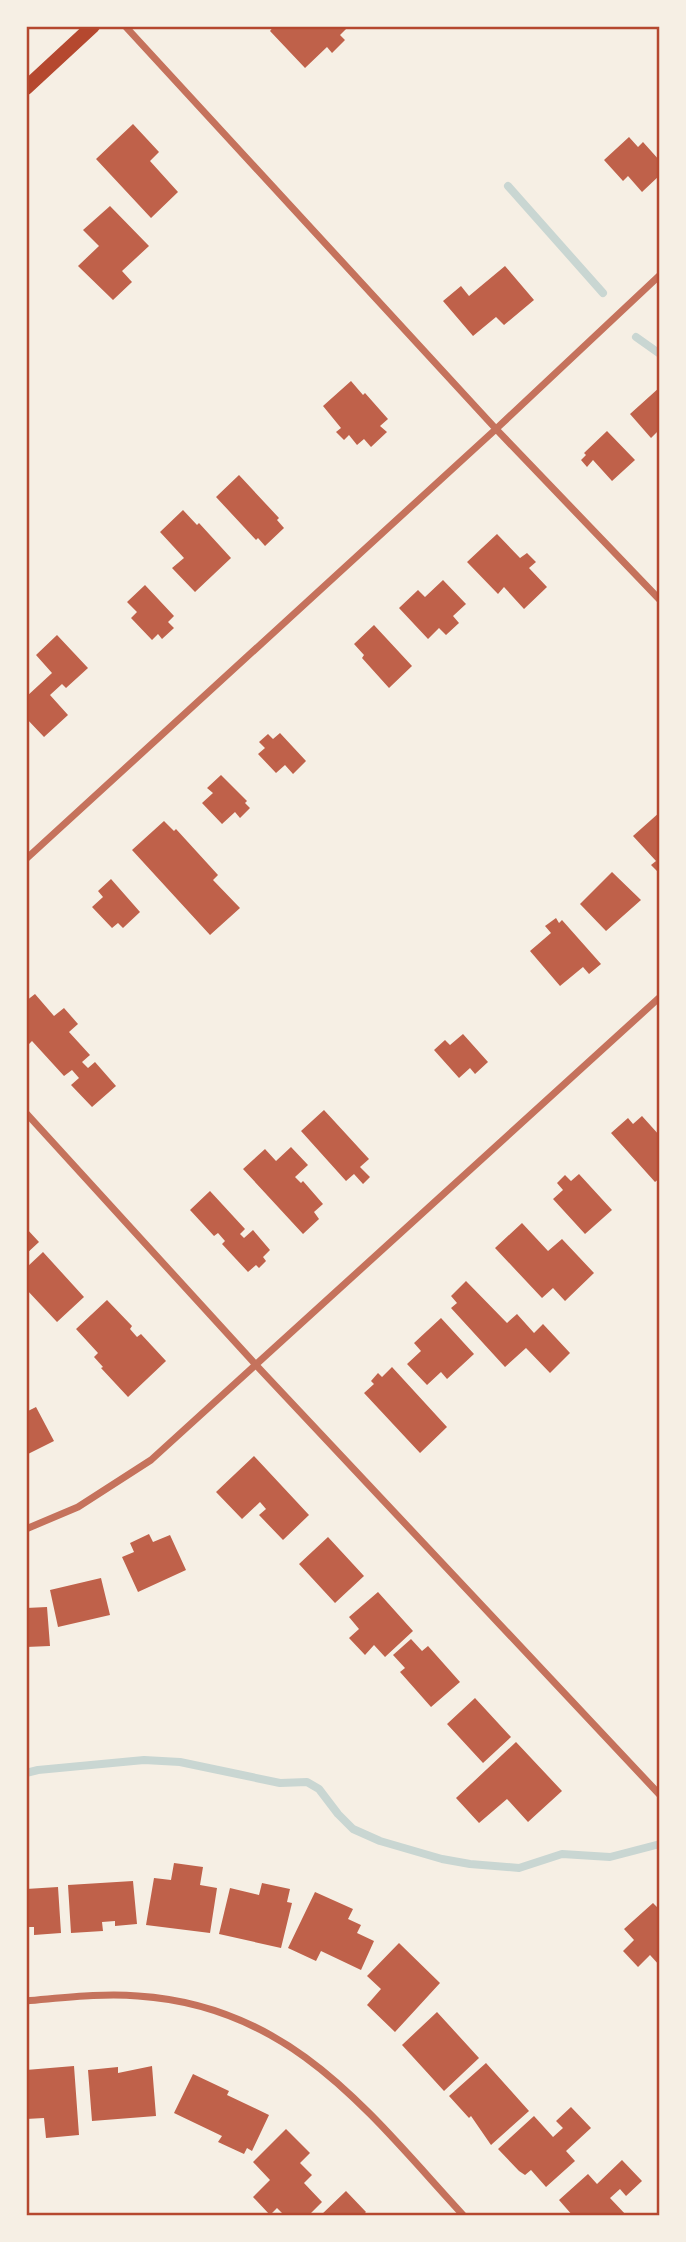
<svg xmlns="http://www.w3.org/2000/svg" width="686" height="2242" font-family="'Source Serif 4',serif">
  <style>
    .lines { fill: none; stroke-linecap: round; stroke-linejoin: round }
    .stream { stroke: #c9d6d2; stroke-width: 8 }
    .building { fill: #bf614a }
    .minor { stroke: #c5725c; stroke-width: 7 }
    .secondary { stroke: #b5482f; stroke-width: 14 }
    .neatline { fill: none; stroke: #b5482f; stroke-width: 2.5 }
  </style>
  <rect width="100%" height="100%" fill="#f6efe4"/>
  <g class="lines">
    <!-- stream -->
    <path class="stream" d="M508,186L603,293
      M636,337L660,354
      M26,1773L38,1770L144,1760L180,1762L280,1783L307,1782L319,1789L338,1814L353,1829L380,1841L442,1859L470,1864L519,1868L562,1854L610,1857L660,1844"/>
  </g>
  <!-- building -->
  <path class="building" d="M274,26H349L340,35L345,40L332,53L327,47L305,68L270,31Z
    M133,124L159,152L150,161L178,192L151,218L96,159Z
    M629,137L638,147L643,142L660,161V175L642,192L628,176L623,181L604,160Z
    M110,206L149,246L122,271L132,282L113,300L78,266L99,246L83,230Z
    M505,266L534,300L504,325L496,317L473,336L443,301L461,286L469,296Z
    M351,381L363,395L365,393L388,419L380,426L387,432L371,447L364,439L357,445L349,435L344,440L336,432L341,428L323,406Z
    M660,387V429L651,438L630,414Z
    M607,431L635,460L612,481L593,460L587,467L581,460L586,455L584,453Z
    M239,475L279,518L277,520L284,528L265,546L258,538L256,540L216,497Z
    M183,510L197,525L199,523L231,558L195,592L172,568L184,558L160,532Z
    M497,534L520,558L527,553L536,562L529,568L547,587L524,609L504,587L498,594L467,562Z
    M443,580L466,604L453,616L459,623L446,635L439,628L428,639L399,608L418,590L425,597Z
    M145,585L174,616L168,622L174,628L162,639L158,634L152,640L131,618L137,612L127,602Z
    M374,625L412,666L389,688L362,658L364,655L354,644Z
    M57,635L88,668L66,688L62,684L50,695L68,715L44,737L26,718V697L52,673L36,655Z
    M280,733L306,761L293,774L285,765L276,773L258,754L265,748L259,742L268,734L273,739Z
    M221,775L247,801L245,803L250,808L240,818L235,812L222,824L202,803L213,793L207,788Z
    M660,812V874L651,865L656,861L633,836Z
    M164,821L174,831L176,829L218,875L213,880L240,908L210,935L132,850Z
    M612,872L641,900L606,931L580,904Z
    M111,879L140,912L123,928L118,923L112,928L92,907L103,897L98,891Z
    M556,918L559,923L562,920L601,964L589,974L583,967L560,986L530,951L551,933L545,926Z
    M35,994L54,1016L64,1008L78,1024L69,1032L90,1055L82,1062L88,1068L95,1062L116,1086L92,1107L71,1085L79,1078L72,1070L64,1076L32,1041L26,1047V1001Z
    M463,1034L488,1062L475,1074L470,1068L459,1078L434,1050L445,1040L450,1045Z
    M324,1110L369,1159L360,1167L370,1177L363,1184L354,1174L346,1181L301,1131Z
    M642,1116L660,1136V1178L655,1182L611,1133L628,1118L633,1124Z
    M291,1147L308,1165L295,1177L301,1183L303,1181L323,1204L314,1212L319,1219L303,1234L243,1169L265,1149L276,1161Z
    M579,1174L612,1210L585,1234L553,1199L563,1190L557,1183L565,1175L571,1181Z
    M210,1191L245,1229L240,1234L244,1238L253,1230L270,1250L263,1257L266,1261L259,1268L256,1265L248,1272L222,1244L225,1241L218,1233L214,1236L190,1210Z
    M522,1223L548,1251L562,1239L594,1273L565,1301L553,1288L542,1298L495,1248Z
    M26,1228L39,1242L26,1254Z
    M43,1252L84,1297L57,1322L26,1289V1268Z
    M466,1281L507,1323L517,1314L534,1333L543,1324L570,1353L550,1373L526,1348L505,1367L451,1308L457,1303L451,1296Z
    M107,1300L132,1326L130,1329L137,1337L141,1334L166,1361L128,1397L101,1368L103,1367L94,1357L98,1353L76,1329Z
    M441,1318L474,1354L447,1379L441,1372L427,1385L407,1364L421,1351L414,1343Z
    M392,1367L447,1427L420,1453L364,1393L374,1384L371,1381L378,1373L382,1377Z
    M36,1407L54,1441L26,1455V1412Z
    M254,1456L309,1515L283,1540L259,1515L266,1509L260,1502L242,1519L216,1492Z
    M149,1534L153,1542L170,1535L186,1570L138,1592L122,1557L134,1552L130,1543Z
    M328,1537L364,1576L335,1603L299,1564Z
    M101,1578L110,1615L58,1627L50,1590Z
    M378,1592L413,1631L385,1657L374,1645L365,1655L349,1638L359,1629L349,1617Z
    M47,1607L50,1646L26,1647V1608Z
    M411,1639L422,1651L428,1646L460,1682L431,1707L400,1672L405,1668L393,1655Z
    M475,1698L511,1737L483,1763L447,1724Z
    M516,1742L562,1791L528,1822L507,1799L479,1823L456,1798Z
    M174,1863L203,1867L200,1885L217,1888L210,1933L146,1925L154,1878L171,1880Z
    M133,1881L137,1924L115,1926V1921L102,1922L103,1931L71,1933L68,1885Z
    M262,1883L290,1889L287,1902L292,1903L281,1948L219,1934L230,1888L259,1895Z
    M58,1887L61,1933L34,1935V1927H26V1889Z
    M315,1892L353,1909L348,1919L361,1925L357,1933L374,1941L361,1970L321,1951L316,1961L288,1948Z
    M653,1903L660,1910V1966L650,1955L638,1967L623,1951L634,1940L624,1929Z
    M399,1943L440,1983L395,2032L367,2005L381,1989L367,1976Z
    M437,2012L479,2058L444,2091L402,2045Z
    M486,2063L529,2111L491,2145L471,2116L469,2118L449,2096Z
    M74,2066L79,2135L46,2138L44,2118L26,2119V2070Z
    M152,2066L156,2116L92,2121L88,2070L118,2067V2073Z
    M193,2074L229,2091L227,2095L269,2115L252,2151L247,2148L244,2154L218,2142L222,2136L174,2113Z
    M571,2107L591,2128L566,2151L575,2161L546,2187L531,2170L525,2175L519,2171L498,2149L534,2116L553,2137L563,2128L556,2121Z
    M286,2129L310,2153L300,2163L312,2175L304,2183L322,2202L308,2216H285L277,2208L270,2215L253,2197L270,2180L253,2162Z
    M622,2160L642,2181L626,2196L620,2189L610,2198L627,2216H573L559,2200L588,2174L597,2184Z
    M346,2191L366,2212L362,2216H320Z"/>
  <g class="lines">
    <!-- minor -->
    <path class="minor" d="M125,26L496,429L660,600
      M26,859L496,429L660,275
      M26,1113L256,1365L660,1795
      M26,1529L78,1507L151,1460L660,997
      M26,2001C63,1998 101,1993 138,1996C292,2006 369,2113 464,2216"/>
    <!-- secondary -->
    <path class="secondary" d="M26,88L93,26"/>
  </g>
  <!-- border -->
  <rect width="686" height="2242" fill="none" stroke="#f6efe4" stroke-width="56"/>
  <rect x="28" y="28" width="630" height="2186" class="neatline"/>
</svg>
